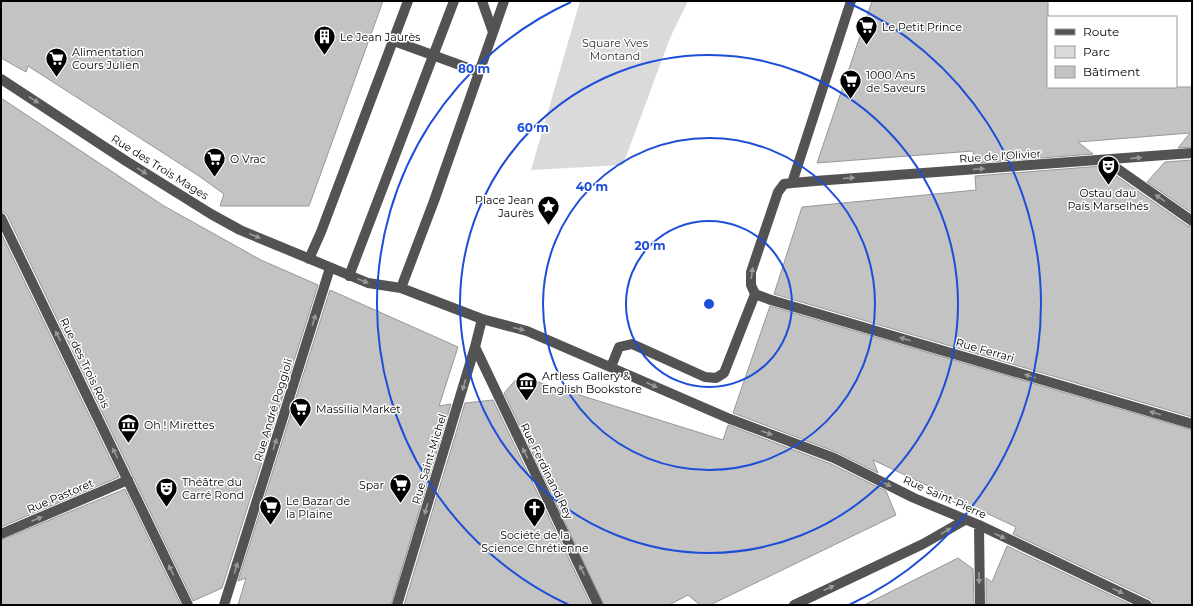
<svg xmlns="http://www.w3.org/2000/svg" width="1193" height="606" font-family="Montserrat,sans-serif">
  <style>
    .green { fill: #dadada }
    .building { fill: #c3c3c3; stroke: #979797 }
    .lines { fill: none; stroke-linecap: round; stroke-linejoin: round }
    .minor { stroke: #535353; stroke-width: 10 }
    .oneway { fill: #989898 }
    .ring { fill: none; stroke: #1d4ed8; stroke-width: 2 }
    .labels { text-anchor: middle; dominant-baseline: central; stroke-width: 3; stroke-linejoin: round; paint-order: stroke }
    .poi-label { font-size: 11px; fill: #000; stroke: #fff; text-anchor: start }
    .park-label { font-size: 11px; fill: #313131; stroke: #fff }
    .street-label { font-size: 11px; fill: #000; stroke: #fff }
    .centre { fill: #1d4ed8; stroke: #fff; stroke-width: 2 }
    .ring-label { font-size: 12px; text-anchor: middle; font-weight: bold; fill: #1d4ed8; stroke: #fff; stroke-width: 3; stroke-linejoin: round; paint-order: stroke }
  </style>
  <rect width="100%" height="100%" fill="#fff"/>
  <!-- green -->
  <path class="green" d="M580,1H688L670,38L623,165L531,170Z"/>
  <!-- building -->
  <path class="building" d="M1,1H383L309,206H220L224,194L199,176L28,66L26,72L1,58Z
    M872,1H1048V87H1192V147L1178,148L1190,133L1078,142L1093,154L974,163L973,151L817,163Z
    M1,98L164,206L261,260L318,285L222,588L193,601L7,215L4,212H1Z
    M1192,160V213L1147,182L1165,162Z
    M1102,166L1188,226L1192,227V417L774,294L802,207L976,190L975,176Z
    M1,233L119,477L1,527Z
    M330,290L458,347L439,406L451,404L391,605H238L246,578L238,581Z
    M770,306L1192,430V605H1153V602L1150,599L1013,534L1016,527L873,460L878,473L836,452L733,413Z
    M519,376L723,440L728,425L831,464L886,491L896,515L710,605H700L688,595L669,605H604L504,393Z
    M493,400L591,605H404L465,403Z
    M125,489L181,605H1V540Z
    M1007,546L1132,605H986V578L992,582Z
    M958,558L973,569L974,605H864Z"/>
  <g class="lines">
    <!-- minor -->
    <path class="minor" d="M482,1L493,32
      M394,41L479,72
      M1,79L126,161L211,214L240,230L368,283L401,288L482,319L527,331L730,419L834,458L914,498L979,525L1147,605
      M1192,153L815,181L792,183L784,184L778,192L751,272V285L755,294L771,300L1192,424
      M1105,160L1192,221
      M792,183L851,1
      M1,218L188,605
      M309,259L321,232L408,1
      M349,276L454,1
      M401,288L434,201L504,1
      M475,347L598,605
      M611,367L619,347L632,344L705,377L716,378L724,373L755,294
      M979,525L980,605
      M1,534L128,480
      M224,605L330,268
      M397,605L475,347L482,319
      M794,605L923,544L965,520"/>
  </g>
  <!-- one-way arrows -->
  <defs><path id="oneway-solid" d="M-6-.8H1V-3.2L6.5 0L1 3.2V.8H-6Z"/></defs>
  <g class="oneway">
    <use href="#oneway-solid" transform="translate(34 100) rotate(33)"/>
    <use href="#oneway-solid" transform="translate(1136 158) rotate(-5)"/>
    <use href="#oneway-solid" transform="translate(979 169) rotate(-4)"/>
    <use href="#oneway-solid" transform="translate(142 171) rotate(32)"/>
    <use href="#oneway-solid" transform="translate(849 178) rotate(-4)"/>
    <use href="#oneway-solid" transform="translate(1160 198) rotate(-145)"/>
    <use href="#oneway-solid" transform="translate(255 236) rotate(23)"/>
    <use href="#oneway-solid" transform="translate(752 273) rotate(-82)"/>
    <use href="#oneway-solid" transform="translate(363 281) rotate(21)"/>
    <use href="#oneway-solid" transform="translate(314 320) rotate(-73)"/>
    <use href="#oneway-solid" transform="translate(519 329) rotate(14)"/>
    <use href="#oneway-solid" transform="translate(58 336) rotate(-116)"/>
    <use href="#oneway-solid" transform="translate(905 339) rotate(-164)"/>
    <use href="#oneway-solid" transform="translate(1030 376) rotate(-164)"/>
    <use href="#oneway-solid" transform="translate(464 385) rotate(107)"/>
    <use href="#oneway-solid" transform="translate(652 385) rotate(24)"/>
    <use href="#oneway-solid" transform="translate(1155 413) rotate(-164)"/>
    <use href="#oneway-solid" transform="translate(767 433) rotate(20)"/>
    <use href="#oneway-solid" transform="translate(275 444) rotate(-73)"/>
    <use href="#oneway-solid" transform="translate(115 453) rotate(-116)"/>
    <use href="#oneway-solid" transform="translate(525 453) rotate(-116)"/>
    <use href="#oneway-solid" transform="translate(886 484) rotate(26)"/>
    <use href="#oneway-solid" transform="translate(426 509) rotate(107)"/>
    <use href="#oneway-solid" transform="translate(37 519) rotate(-23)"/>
    <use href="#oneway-solid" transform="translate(946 531) rotate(-30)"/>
    <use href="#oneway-solid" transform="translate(1000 536) rotate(25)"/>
    <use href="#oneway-solid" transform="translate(236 568) rotate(-73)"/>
    <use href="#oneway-solid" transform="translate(171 570) rotate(-116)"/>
    <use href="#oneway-solid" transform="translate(582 570) rotate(-116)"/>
    <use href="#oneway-solid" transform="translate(979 578) rotate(89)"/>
    <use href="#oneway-solid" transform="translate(829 588) rotate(-25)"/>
    <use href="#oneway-solid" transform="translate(1118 591) rotate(25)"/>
  </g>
  <!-- distance rings -->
  <g class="ring">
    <circle cx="709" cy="304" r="83"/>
    <circle cx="709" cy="304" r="166"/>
    <circle cx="709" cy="304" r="249"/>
    <path d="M569 605A332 332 0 0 1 571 2M847 2A332 332 0 0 1 849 605"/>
  </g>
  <!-- icons -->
  <defs>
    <symbol id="supermarket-pin" viewBox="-11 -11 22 30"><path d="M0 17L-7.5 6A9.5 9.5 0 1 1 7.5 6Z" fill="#000" stroke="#fff"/><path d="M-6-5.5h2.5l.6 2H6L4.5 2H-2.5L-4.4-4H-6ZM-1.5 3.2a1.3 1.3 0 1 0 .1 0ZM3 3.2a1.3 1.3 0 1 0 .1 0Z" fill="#fff"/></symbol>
    <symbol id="building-pin" viewBox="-11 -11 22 30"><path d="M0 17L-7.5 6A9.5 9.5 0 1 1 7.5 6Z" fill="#000" stroke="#fff"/><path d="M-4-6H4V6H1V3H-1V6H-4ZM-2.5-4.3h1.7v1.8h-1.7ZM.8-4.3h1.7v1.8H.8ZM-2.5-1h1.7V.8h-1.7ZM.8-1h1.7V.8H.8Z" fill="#fff"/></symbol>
    <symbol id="theatre-pin" viewBox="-11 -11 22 30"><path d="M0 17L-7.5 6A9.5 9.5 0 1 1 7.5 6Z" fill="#000" stroke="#fff"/><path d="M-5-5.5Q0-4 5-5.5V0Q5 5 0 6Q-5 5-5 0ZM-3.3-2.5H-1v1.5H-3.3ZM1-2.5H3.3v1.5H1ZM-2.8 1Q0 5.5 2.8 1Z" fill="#fff"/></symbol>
    <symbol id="sight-pin" viewBox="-11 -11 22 30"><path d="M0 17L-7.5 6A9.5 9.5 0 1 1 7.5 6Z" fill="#000" stroke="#fff"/><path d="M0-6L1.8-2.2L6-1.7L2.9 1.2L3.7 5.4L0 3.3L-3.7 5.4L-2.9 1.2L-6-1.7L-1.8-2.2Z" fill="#fff"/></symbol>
    <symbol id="museum-pin" viewBox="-11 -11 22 30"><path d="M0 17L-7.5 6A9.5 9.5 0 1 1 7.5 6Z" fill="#000" stroke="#fff"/><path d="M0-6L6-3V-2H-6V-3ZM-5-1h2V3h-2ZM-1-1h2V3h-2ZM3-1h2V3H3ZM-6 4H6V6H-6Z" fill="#fff"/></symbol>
    <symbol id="church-pin" viewBox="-11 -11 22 30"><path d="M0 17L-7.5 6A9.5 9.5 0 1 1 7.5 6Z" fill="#000" stroke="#fff"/><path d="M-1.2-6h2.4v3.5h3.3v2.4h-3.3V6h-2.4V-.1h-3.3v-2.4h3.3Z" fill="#fff"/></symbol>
  </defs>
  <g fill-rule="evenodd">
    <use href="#supermarket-pin" x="854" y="14" width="25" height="34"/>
    <use href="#building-pin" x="312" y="24" width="25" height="34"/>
    <use href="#supermarket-pin" x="44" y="46" width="25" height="34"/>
    <use href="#supermarket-pin" x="838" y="68" width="25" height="34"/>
    <use href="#supermarket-pin" x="202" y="146" width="25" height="34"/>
    <use href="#theatre-pin" x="1096" y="154" width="25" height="34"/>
    <use href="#sight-pin" x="536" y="194" width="25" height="34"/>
    <use href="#museum-pin" x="514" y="370" width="25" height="34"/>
    <use href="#supermarket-pin" x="288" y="396" width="25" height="34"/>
    <use href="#museum-pin" x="116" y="412" width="25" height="34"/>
    <use href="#supermarket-pin" x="388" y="472" width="25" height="34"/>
    <use href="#theatre-pin" x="154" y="476" width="25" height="34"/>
    <use href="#supermarket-pin" x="258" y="494" width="25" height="34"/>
    <use href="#church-pin" x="522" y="496" width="25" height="34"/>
  </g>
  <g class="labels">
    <!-- poi labels -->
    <g class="poi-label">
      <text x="882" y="27">Le Petit Prince</text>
      <text x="340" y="37">Le Jean Jaurès</text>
      <text x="72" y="52">Alimentation<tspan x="72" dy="13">Cours Julien</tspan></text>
      <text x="866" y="75">1000 Ans<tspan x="866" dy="13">de Saveurs</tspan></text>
      <text x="230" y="159">O Vrac</text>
      <text x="1108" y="193" text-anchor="middle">Ostau dau<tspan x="1108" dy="13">País Marselhés</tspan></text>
      <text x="534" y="200" text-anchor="end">Place Jean<tspan x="534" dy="13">Jaurès</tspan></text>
      <text x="542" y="376">Artless Gallery &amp;<tspan x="542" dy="13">English Bookstore</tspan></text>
      <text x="316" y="409">Massilia Market</text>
      <text x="144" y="425">Oh ! Mirettes</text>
      <text x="182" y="482">Théâtre du<tspan x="182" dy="13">Carré Rond</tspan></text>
      <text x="384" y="485" text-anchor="end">Spar</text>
      <text x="286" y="501">Le Bazar de<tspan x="286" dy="13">la Plaine</tspan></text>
      <text x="535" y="535" text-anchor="middle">Société de la<tspan x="535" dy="13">Science Chrétienne</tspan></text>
    </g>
    <!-- park labels -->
    <g class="park-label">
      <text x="615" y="43">Square Yves<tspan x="615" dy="13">Montand</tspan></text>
    </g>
    <!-- street labels -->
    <g class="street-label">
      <text transform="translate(1000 156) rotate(-4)">Rue de l'Olivier</text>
      <text transform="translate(160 167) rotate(32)">Rue des Trois Mages</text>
      <text transform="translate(985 350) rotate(16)">Rue Ferrari</text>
      <text transform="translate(85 363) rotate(64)">Rue des Trois Rois</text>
      <text transform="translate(273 410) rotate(-73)">Rue André Poggioli</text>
      <text transform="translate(429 459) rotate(-73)">Rue Saint-Michel</text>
      <text transform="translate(547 471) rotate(64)">Rue Ferdinand Rey</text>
      <text transform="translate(60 496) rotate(-23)">Rue Pastoret</text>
      <text transform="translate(945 497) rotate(24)">Rue Saint-Pierre</text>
    </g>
  </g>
  <circle cx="709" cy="304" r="6" class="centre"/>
  <g class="ring-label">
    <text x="474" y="73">80 m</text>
    <text x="533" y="132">60 m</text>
    <text x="592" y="191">40 m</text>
    <text x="650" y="250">20 m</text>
  </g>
  <!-- border -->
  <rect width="1193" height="606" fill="none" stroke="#000000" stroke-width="4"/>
  <!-- legend -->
  <rect x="1047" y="16" width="130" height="72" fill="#ffffff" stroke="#999999"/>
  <rect x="1055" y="29" width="20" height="6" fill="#535353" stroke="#999999"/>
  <text x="1083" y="36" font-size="12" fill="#000000">Route</text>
  <rect x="1055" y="46" width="20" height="12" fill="#dadada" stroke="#999999"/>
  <text x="1083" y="56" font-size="12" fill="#000000">Parc</text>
  <rect x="1055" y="66" width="20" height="12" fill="#c3c3c3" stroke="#999999"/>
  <text x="1083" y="76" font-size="12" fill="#000000">Bâtiment</text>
</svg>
